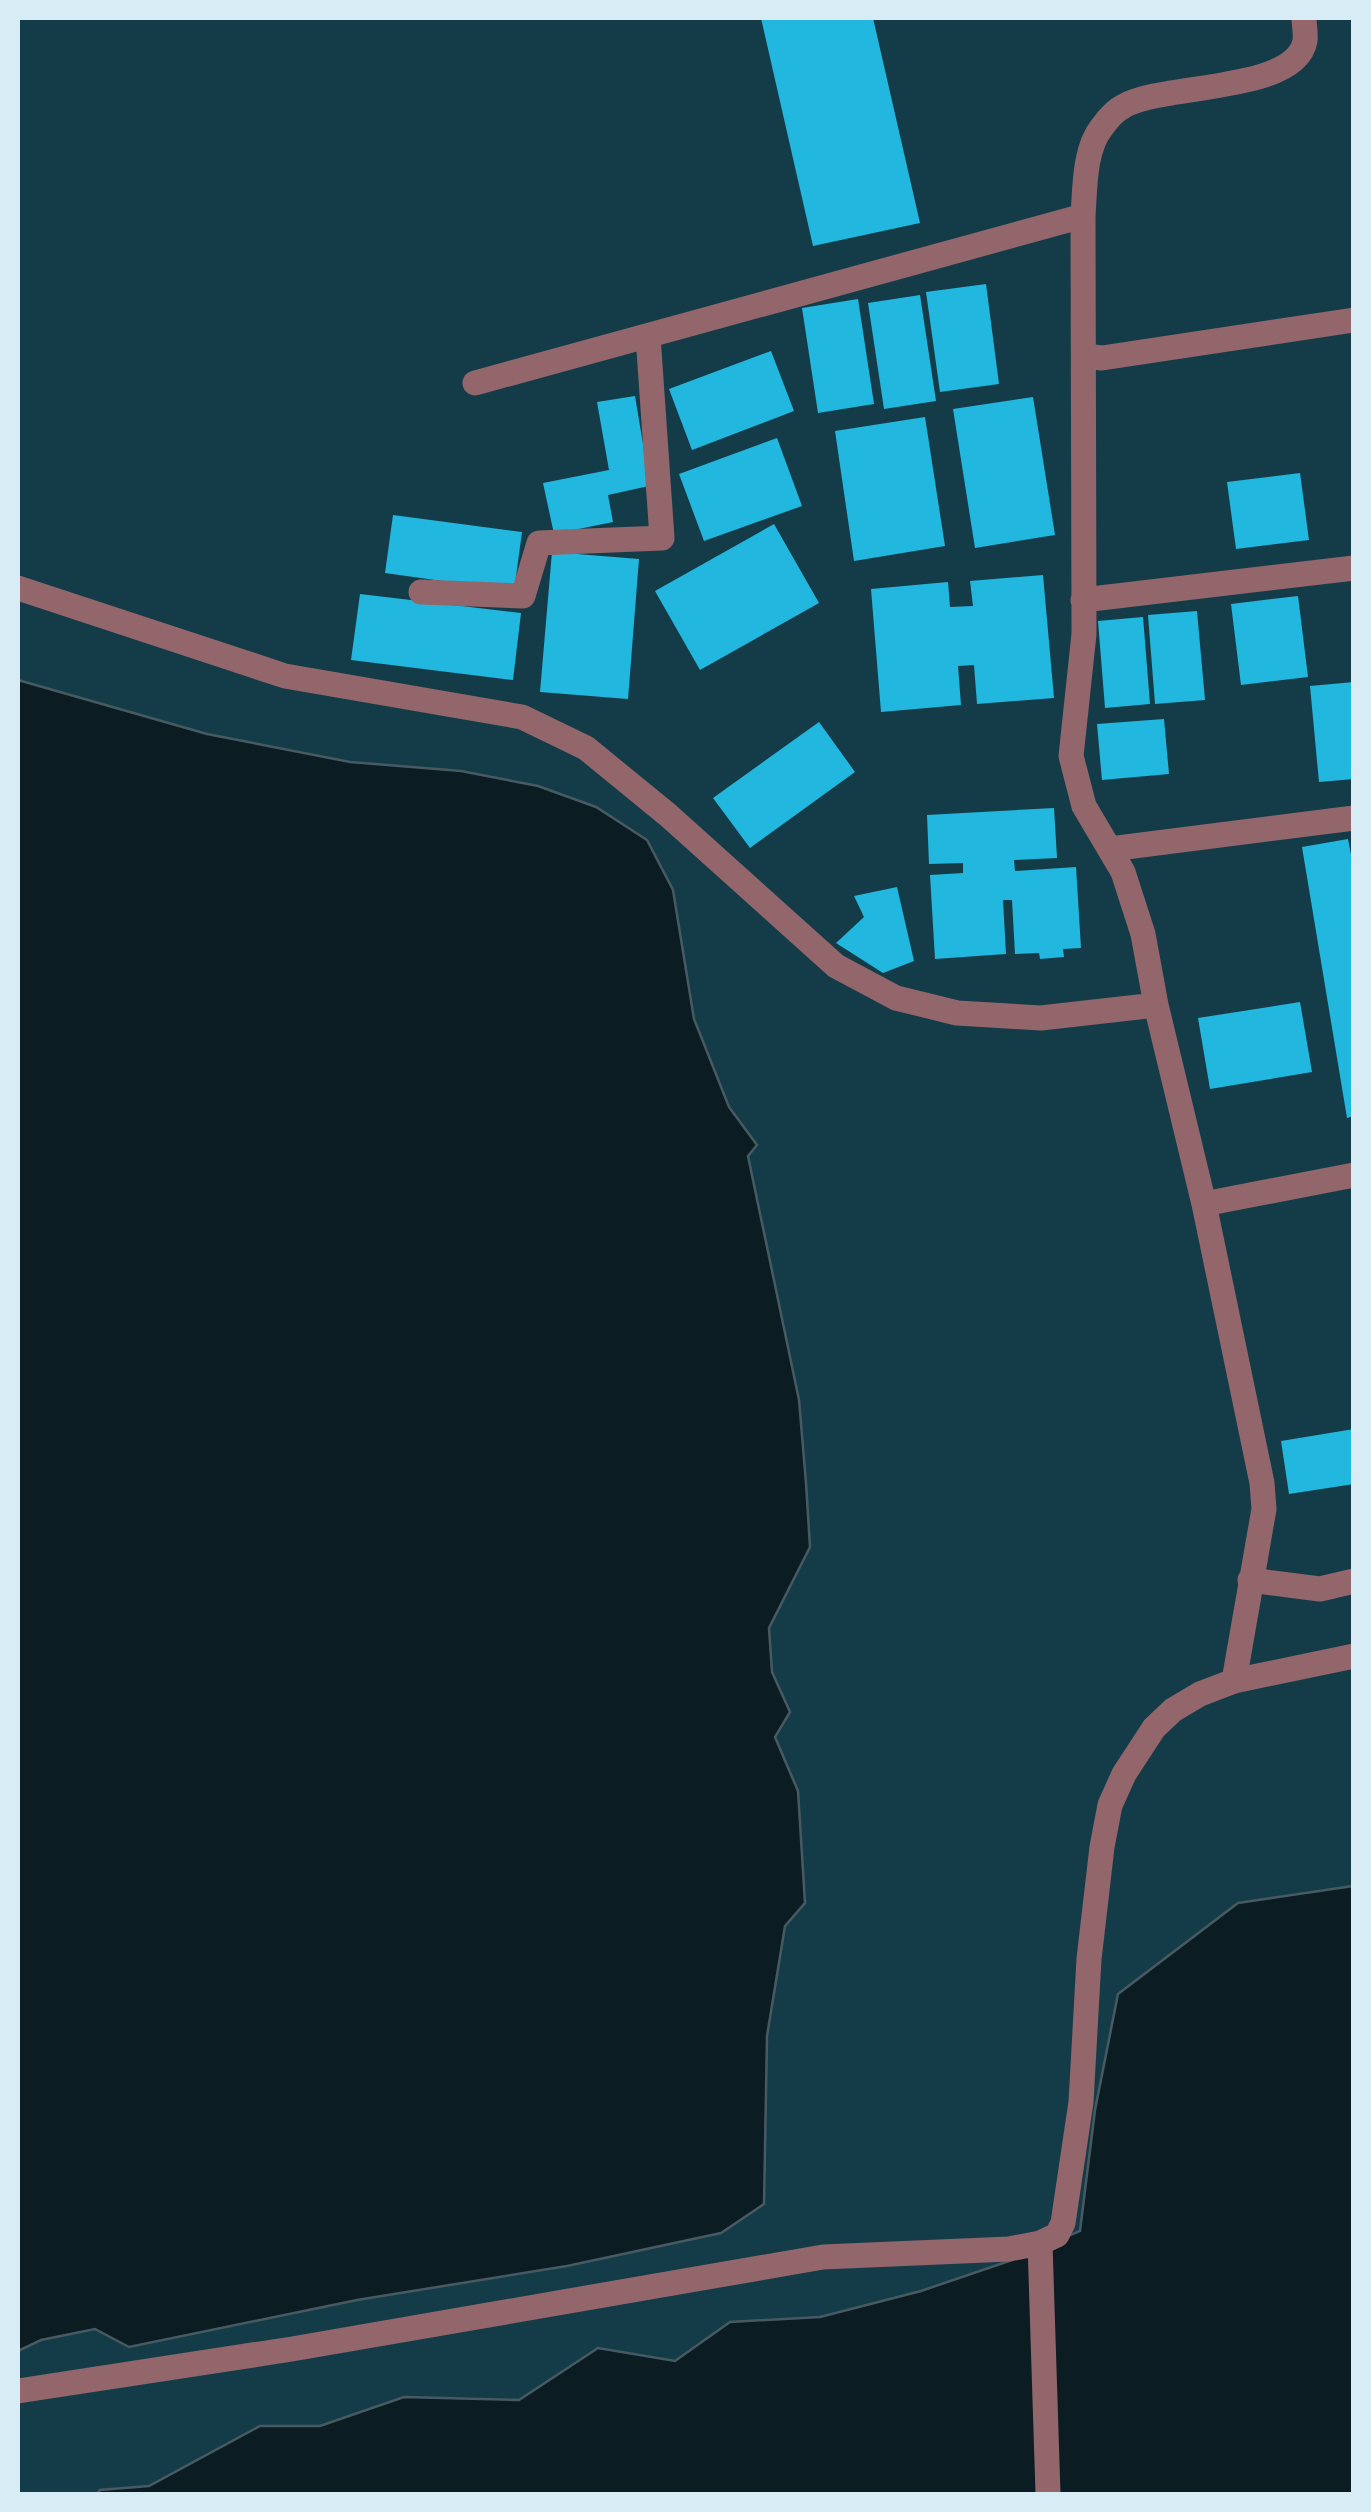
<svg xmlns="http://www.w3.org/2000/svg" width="1371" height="2512" font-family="Barlow,sans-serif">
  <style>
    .water { fill: #0b1c22; stroke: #485a61; stroke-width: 2.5 }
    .building { fill: #22b7de }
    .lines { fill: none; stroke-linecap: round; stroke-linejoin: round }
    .minor { stroke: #92666b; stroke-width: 25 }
  </style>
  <rect width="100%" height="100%" fill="#143c48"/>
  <!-- water -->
  <path class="water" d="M18,680L207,734L350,762L461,771L538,786L596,807L647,840L673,890L694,1019L729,1107L757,1145L748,1156L799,1400L806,1483L810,1547L769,1628L772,1672L790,1712L775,1737L798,1791L805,1903L785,1926L767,2036L764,2204L721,2233L567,2266L357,2300L129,2347L95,2329L41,2340L18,2351Z
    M1353,1886V2494H97L100,2490L149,2486L260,2426H320L404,2397L519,2400L598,2348L675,2361L730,2322L820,2317L921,2291L1012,2260L1080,2231L1095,2110L1118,1994L1238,1903Z"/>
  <!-- building -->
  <path class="building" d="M761,18H873L920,223L813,246Z
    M986,284L999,384L940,392L926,292Z
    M920,295L936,401L884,409L868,303Z
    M858,299L874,404L818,413L802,308Z
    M771,351L794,411L692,450L669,389Z
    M635,396L646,462L658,484L608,495L613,522L554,534L543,483L609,470L597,402Z
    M1033,397L1055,535L975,548L953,409Z
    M925,417L945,546L854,561L835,431Z
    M777,438L802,506L704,541L679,474Z
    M1300,473L1309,540L1236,549L1227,482Z
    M393,515L522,532L514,591L385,573Z
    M774,524L819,603L700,670L655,591Z
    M552,552L639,559L628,699L540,692Z
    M1043,575L1054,698L977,704L974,665L958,666L961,705L881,712L871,589L948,582L950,607L973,606L970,581Z
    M360,594L521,613L513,680L351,660Z
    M1298,596L1308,677L1241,685L1231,604Z
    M1197,611L1205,700L1155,704L1148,615Z
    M1143,617L1150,704L1105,708L1098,621Z
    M1354,682V779L1319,782L1310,686Z
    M1164,719L1169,774L1102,780L1097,724Z
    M819,722L855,772L750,848L713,798Z
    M1054,808L1057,858L1014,860L1015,871L1076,867L1081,948L1063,949L1064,957L1040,959L1039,953L1015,954L1012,900H1003L1006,954L935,959L930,875L963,873V863L929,864L927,815Z
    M1348,839L1354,870V1116L1347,1118L1302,847Z
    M897,887L914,961L883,973L836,943L864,917L854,896Z
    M1300,1002L1312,1072L1210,1089L1198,1018Z
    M1354,1429V1484L1289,1494L1281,1441Z"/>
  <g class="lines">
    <!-- minor -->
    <path class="minor" d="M1085,356L1102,358L1354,320
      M475,383L1083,216
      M18,588L285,676L522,717L586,748L668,815L836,966L896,998L957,1013L1041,1018L1156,1005
      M421,592L523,596L539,543L662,538L648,336
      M1083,600L1354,568
      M1110,849L1354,818
      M1204,1204L1354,1175
      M1250,1580L1320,1589L1354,1581
      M1234,1681L1264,1509L1262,1483L1204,1204L1156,1005L1143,934L1123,872L1084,806L1071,756L1084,634L1083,216C1085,188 1084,149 1102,127C1107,120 1116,110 1124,106C1164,83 1295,93 1305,41C1306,34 1304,24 1304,18
      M1040,2243L1048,2494
      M18,2391L292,2349L823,2257L1009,2249L1040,2243L1057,2235L1063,2223L1081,2102L1089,1959L1102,1847L1110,1805L1124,1774L1154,1728L1173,1710L1200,1694L1234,1681L1354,1656"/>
  </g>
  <!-- border -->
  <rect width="1371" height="2512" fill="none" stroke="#d7ecf4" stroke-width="40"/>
</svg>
